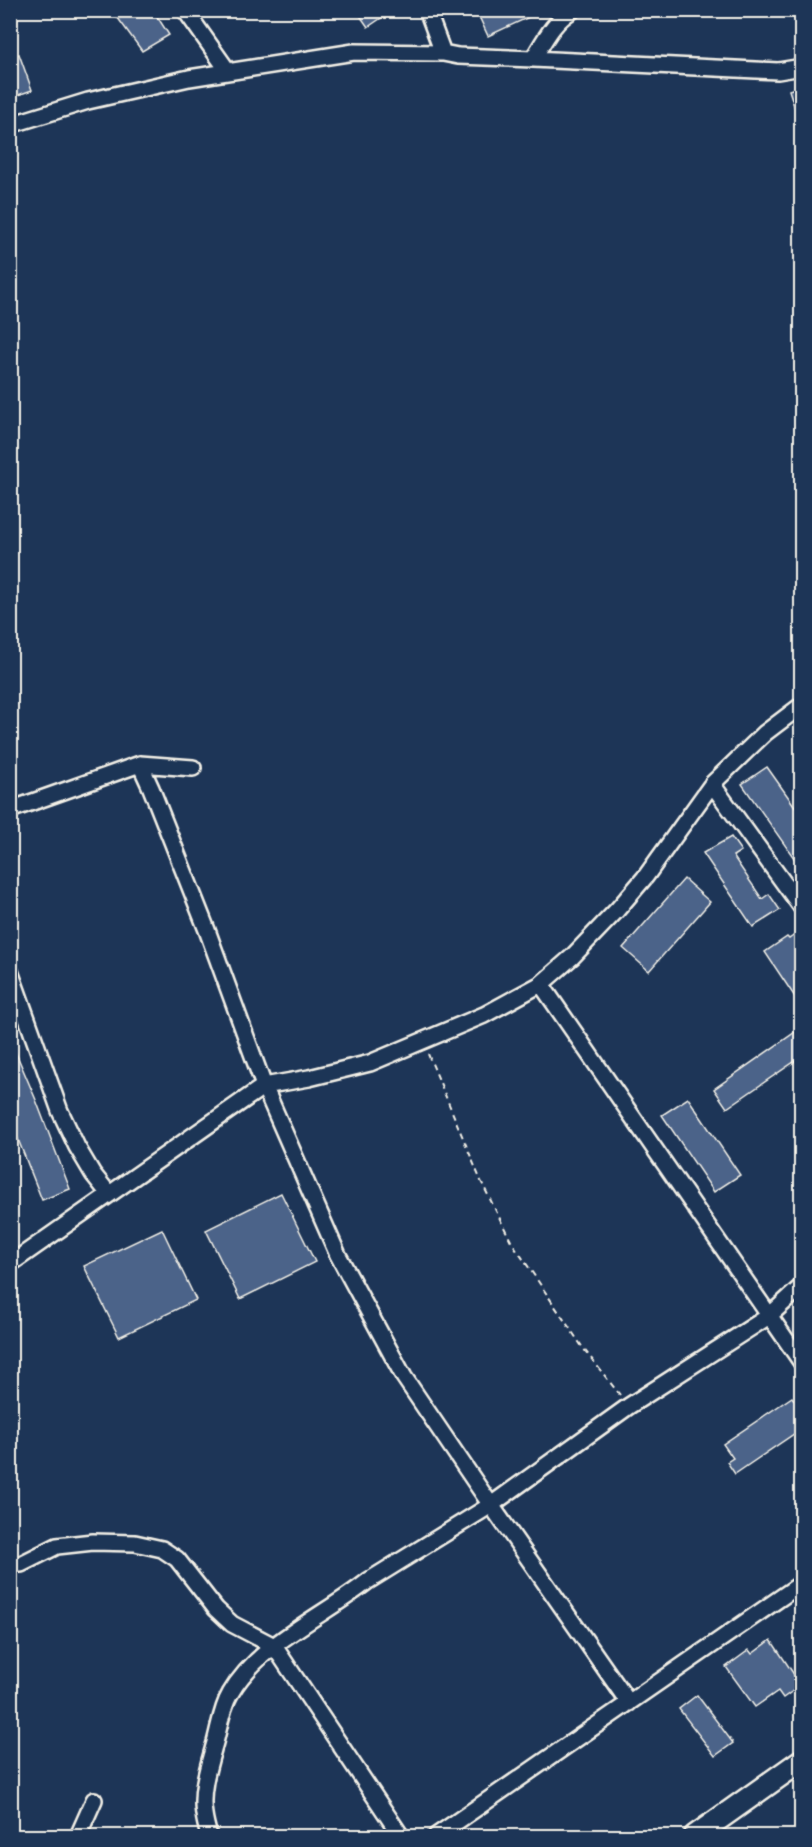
<svg xmlns="http://www.w3.org/2000/svg" width="812" height="1847" font-family="'Balsamiq Sans',sans-serif">
  <style>
    .building { fill: #4b6389; stroke: #f4f1e8; stroke-width: 1.5 }
    .lines { fill: none; stroke-linecap: round; stroke-linejoin: round }
    .street-casing { stroke: #f4f1e8; stroke-width: 20 }
    .secondary-casing { stroke: #f4f1e8; stroke-width: 26 }
    .path { stroke: #f4f1e8; stroke-width: 2; stroke-dasharray: 6 4.5; stroke-linecap: butt }
    .street { stroke: #1d3557; stroke-width: 15 }
    .secondary { stroke: #1d3557; stroke-width: 21 }
  </style>
  <rect width="100%" height="100%" fill="#1d3557"/>
  <filter id="ink" filterUnits="userSpaceOnUse"><feTurbulence type="fractalNoise" baseFrequency=".0167" numOctaves="2"/><feDisplacementMap in="SourceGraphic" scale="12" xChannelSelector="R" yChannelSelector="G"/><feConvolveMatrix kernelMatrix="1 2 1 2 8 2 1 2 1" color-interpolation-filters="sRGB"/></filter>
  <g filter="url(#ink)">
    <!-- building -->
    <path class="building" d="M112,10H153L169,35L142,51Z
      M356,10H393L368,27Z
      M476,10H544L488,36Z
      M19,54L32,90L10,98V57Z
      M801,86V121H799L789,90Z
      M767,767L801,815V868L742,784Z
      M731,837L741,851L733,856L762,899L769,894L780,910L753,927L703,853Z
      M684,879L710,902L649,971L623,948Z
      M796,934L801,943V1006L765,952L787,937L789,939Z
      M801,1028V1057L727,1108L714,1089Z
      M10,1039L36,1100L70,1189L42,1200L10,1119Z
      M688,1098L740,1175L714,1192L662,1115Z
      M281,1193L315,1262L240,1299L206,1230Z
      M162,1229L196,1300L119,1337L84,1266Z
      M792,1397L801,1410V1429L735,1474L727,1462L733,1458L723,1444Z
      M771,1640L801,1685L783,1698L778,1691L755,1707L726,1667L749,1650L752,1654Z
      M697,1695L733,1743L715,1756L679,1709Z"/>
    <g class="lines">
      <defs>
        <path id="street" d="M185,10L228,71
          M427,10L443,53
          M533,59L778,71L802,67
          M10,125L88,101L189,78L354,52L443,53L458,56L533,59C544,41 554,20 573,10
          M140,764L151,788L207,930L264,1086L338,1255L404,1377L484,1495L629,1703
          M712,784L802,908
          M10,810L140,764L193,768
          M10,971L60,1111L77,1147L93,1174L109,1194
          M541,984L802,1363
          M10,1264L264,1086L309,1078L370,1063L484,1015L541,984L572,957L617,910L646,876L712,784L765,733L802,705
          M21,1564L57,1546L93,1542L135,1543L162,1549L177,1559L216,1609L232,1624L274,1646L401,1836
          M78,1836L94,1800
          M209,1836C207,1829 205,1822 204,1814C200,1793 208,1767 214,1746C219,1730 221,1709 230,1694C258,1644 324,1616 368,1581L491,1505L629,1406L769,1316L802,1286
          M436,1836L802,1583"/>
        <path id="secondary" d="M695,1836L802,1760"/>
      </defs>
      <!-- street casing -->
      <use href="#street" class="street-casing"/>
      <!-- secondary casing -->
      <use href="#secondary" class="secondary-casing"/>
      <!-- path -->
      <path class="path" d="M428,1054L481,1181L511,1241L583,1348L620,1395"/>
      <!-- street -->
      <use href="#street" class="street"/>
      <!-- secondary -->
      <use href="#secondary" class="secondary"/>
    </g>
  </g>
  <!-- margin -->
  <rect width="812" height="1847" fill="none" stroke="#1d3557" stroke-width="36"/>
  <rect x="18" y="18" width="776" height="1811" fill="none" stroke="#f4f1e8" stroke-width="2" filter="url(#ink)"/>
</svg>
